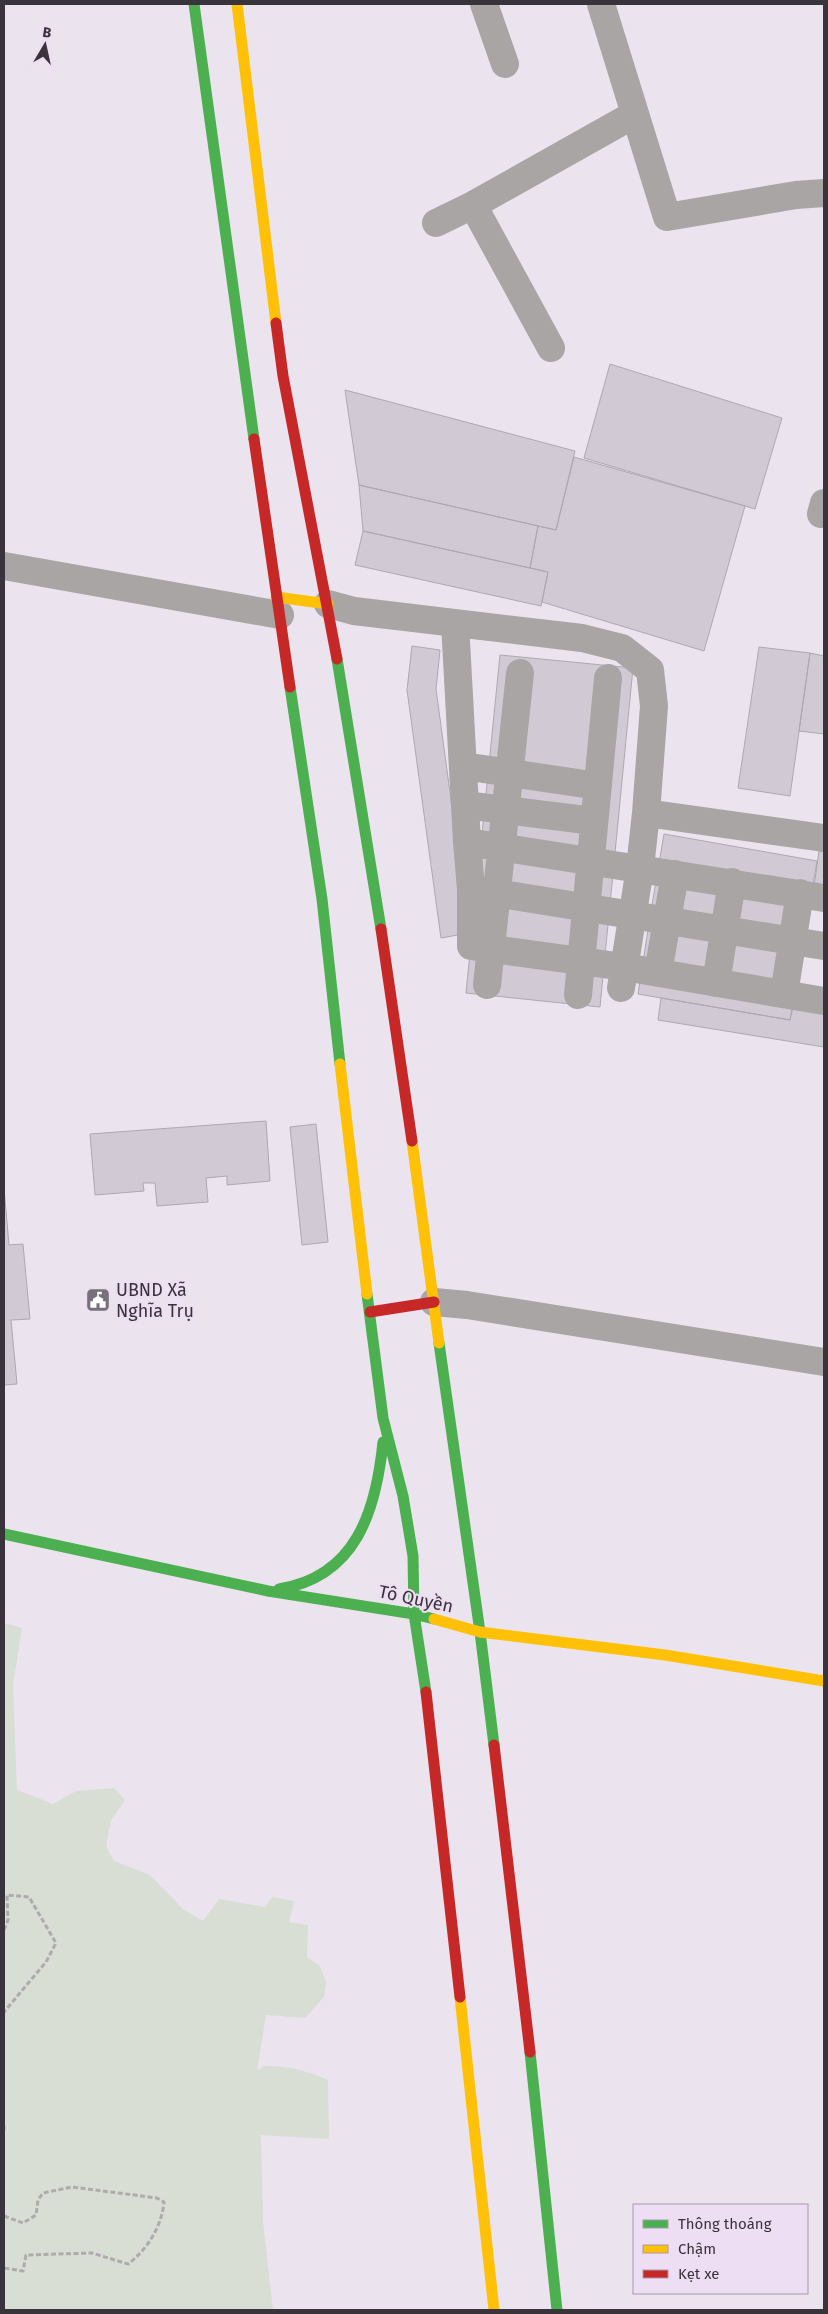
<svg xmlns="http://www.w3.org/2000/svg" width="828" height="2314" font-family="'Fira Sans',sans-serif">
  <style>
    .green { fill: #d8ded4 }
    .building { fill: #d1cad4; stroke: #aea8b1 }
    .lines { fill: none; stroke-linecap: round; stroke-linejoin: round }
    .path { stroke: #aeaaad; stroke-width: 3; stroke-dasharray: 5 2.5; stroke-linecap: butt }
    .street { stroke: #a8a5a4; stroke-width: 28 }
    .fast { stroke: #4caf50; stroke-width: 11 }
    .slow { stroke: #ffc107; stroke-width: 11 }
    .jam { stroke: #c62828; stroke-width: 11 }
    .labels { text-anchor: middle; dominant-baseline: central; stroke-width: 4; stroke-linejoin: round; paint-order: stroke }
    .poi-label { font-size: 18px; fill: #39333b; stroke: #eedef3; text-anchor: start }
    .street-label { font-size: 18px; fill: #39333b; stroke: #eedef3 }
  </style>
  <rect width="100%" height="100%" fill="#ebe3ee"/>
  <!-- green -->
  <path class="green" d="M4,1623L22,1628L13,1685L17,1790L53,1804L76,1791L114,1788L125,1800L111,1820L106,1846L114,1861L150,1875L183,1909L203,1921L219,1899L265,1907L272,1897L294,1901L289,1922L308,1925L307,1957L320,1966L326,1982L324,1997L305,2018L266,2015L257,2071L264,2066C290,2066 304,2070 328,2080L329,2139L261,2135L263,2221L273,2310H4Z"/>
  <!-- building -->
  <path class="building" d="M610,364L782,418L755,509L584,458Z
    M345,390L575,451L556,530L359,485Z
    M574,457L745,506L704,651L542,602L548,572L530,568L538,526L556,530Z
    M359,485L538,526L530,568L363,531Z
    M363,531L548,572L541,606L355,565Z
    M412,646L440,650L436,689L469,933L441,938L407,690Z
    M759,647L810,653L790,796L738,788Z
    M810,653L824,656V734L799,731Z
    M500,655L633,668L600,1007L466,993Z
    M664,834L817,861L803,943L650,917Z
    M819,851L824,852V889L814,887Z
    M650,917L803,943L790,1020L638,994Z
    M661,998L790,1020L793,1007L824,1012V1047L658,1020Z
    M266,1121L270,1181L227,1185V1176L206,1178L208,1202L157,1206L155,1183H143L144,1191L95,1195L90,1134Z
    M316,1124L328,1242L302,1245L290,1127Z
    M4,1188L9,1245L23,1244L30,1319L11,1320L17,1384L4,1385Z"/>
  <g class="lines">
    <!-- path -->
    <path class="path" d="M4,1930L8,1920L7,1895L29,1897L56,1943L46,1962L4,2012
      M4,2126V2130
      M4,2216L23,2223L36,2215L38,2200L43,2193L72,2187L157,2198L164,2202C162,2226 147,2250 128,2264L92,2253L26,2255L23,2271L4,2268"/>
    <!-- street -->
    <path class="street" d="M484,4L505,64
      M601,4L667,217L796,195L824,193
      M436,223L473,205
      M551,348L473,205L635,114
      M821,514L824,503
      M4,566L280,615
      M328,604L354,611L582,638L622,648L650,670L654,706L646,813L824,838
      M455,623L467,842L824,898
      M463,766L598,786
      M465,805L594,821
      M467,842L471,889V946L624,967L824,1001
      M471,889L824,946
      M658,973L675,874
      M716,983L732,882
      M487,985L520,673
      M621,988L640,868L646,813
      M784,994L800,893
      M578,995L608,678
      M434,1302L467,1305L824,1362"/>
    <!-- fast -->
    <path class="fast" d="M194,4L254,439
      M337,659L381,929
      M290,687L322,899L340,1064
      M367,1294L383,1418L403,1496L413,1556L414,1614L426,1692
      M439,1343L480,1632L494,1745
      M4,1534L268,1591L414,1614L434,1619
      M279,1589C356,1577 376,1511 383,1442
      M530,2052L557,2310"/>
    <!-- slow -->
    <path class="slow" d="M237,4L276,323
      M276,597L328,604
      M340,1064L367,1294
      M412,1141L439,1343
      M434,1619L480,1632L665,1655L824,1681
      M460,1997L494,2310"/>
    <!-- jam -->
    <path class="jam" d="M276,323L283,376L337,659
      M254,439L290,687
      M381,929L412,1141
      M370,1312L434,1302
      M426,1692L460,1997
      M494,1745L530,2052"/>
  </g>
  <!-- icons -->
  <defs>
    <symbol id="civic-square" viewBox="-11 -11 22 22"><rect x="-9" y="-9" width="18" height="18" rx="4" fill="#77717a" stroke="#eedef3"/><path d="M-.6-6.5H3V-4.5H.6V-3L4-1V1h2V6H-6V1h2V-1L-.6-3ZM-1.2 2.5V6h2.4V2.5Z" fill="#fff"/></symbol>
  </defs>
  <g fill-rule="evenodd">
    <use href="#civic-square" x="84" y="1286" width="28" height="28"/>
  </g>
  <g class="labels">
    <!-- poi labels -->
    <g class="poi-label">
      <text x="116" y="1290">UBND Xã<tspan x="116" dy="21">Nghĩa Trụ</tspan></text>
    </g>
    <!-- street labels -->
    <g class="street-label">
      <text transform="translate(416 1599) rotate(12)">Tô Quyền</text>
    </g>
  </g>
  <!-- border -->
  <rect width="828" height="2314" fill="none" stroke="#39333b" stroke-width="10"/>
  <!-- legend -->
  <rect x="633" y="2204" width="175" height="90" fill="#eedef3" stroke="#a69aa9"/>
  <rect x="643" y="2220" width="25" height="8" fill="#4caf50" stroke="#a69aa9"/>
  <text x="678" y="2229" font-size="15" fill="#39333b">Thông thoáng</text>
  <rect x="643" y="2245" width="25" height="8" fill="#ffc107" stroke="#a69aa9"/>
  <text x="678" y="2254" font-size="15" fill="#39333b">Chậm</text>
  <rect x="643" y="2270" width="25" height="8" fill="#c62828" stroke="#a69aa9"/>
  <text x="678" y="2279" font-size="15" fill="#39333b">Kẹt xe</text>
  <!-- north arrow -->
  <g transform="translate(45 45) rotate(9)" stroke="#eedef3" stroke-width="4" paint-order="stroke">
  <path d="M0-4L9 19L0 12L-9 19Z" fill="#39333b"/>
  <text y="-8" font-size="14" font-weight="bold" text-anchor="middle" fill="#39333b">B</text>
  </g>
</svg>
